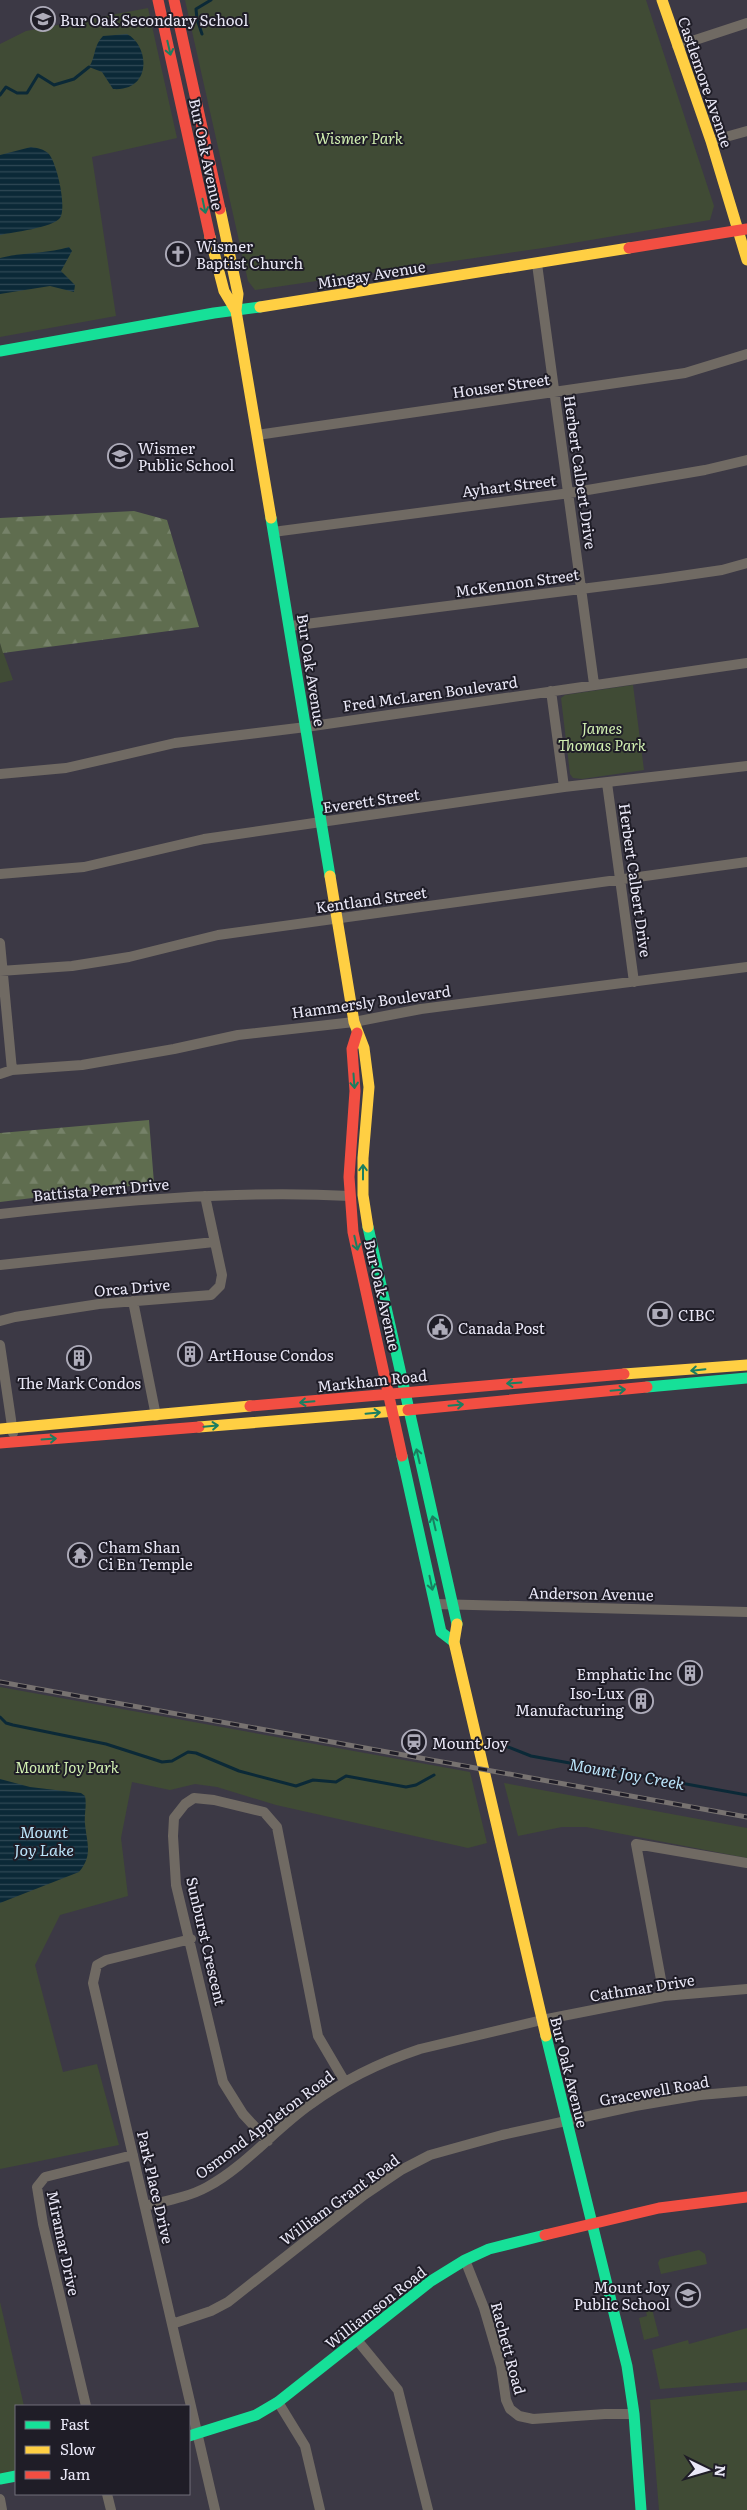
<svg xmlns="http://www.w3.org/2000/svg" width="747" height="2510" font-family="Literata,serif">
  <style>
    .green { fill: #404b35 }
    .forest { fill: url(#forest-firs) }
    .water { fill: url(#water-rules) }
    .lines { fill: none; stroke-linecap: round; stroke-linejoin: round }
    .stream { stroke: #0b2937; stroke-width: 3 }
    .street { stroke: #706a63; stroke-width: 10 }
    .fast { stroke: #16e098; stroke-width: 11 }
    .slow { stroke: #ffcf43; stroke-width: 11 }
    .jam { stroke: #f24e42; stroke-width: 11 }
    .rail-casing { stroke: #777270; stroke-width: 5 }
    .rail { stroke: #1f1d27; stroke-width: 3; stroke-dasharray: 9; stroke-linecap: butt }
    .oneway { stroke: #1a7e60 }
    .labels { text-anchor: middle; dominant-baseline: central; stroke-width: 4; stroke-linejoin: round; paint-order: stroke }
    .poi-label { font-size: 15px; fill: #eae8f7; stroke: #1f1d27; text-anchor: start }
    .street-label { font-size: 15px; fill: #eae8f7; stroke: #1f1d27 }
    .park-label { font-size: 15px; font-style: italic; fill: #d1efb1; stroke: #1f1d27 }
    .water-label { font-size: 16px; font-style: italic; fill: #bae3f9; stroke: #1f1d27 }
  </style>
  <defs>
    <pattern id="forest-firs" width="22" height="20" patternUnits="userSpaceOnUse" patternTransform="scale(1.25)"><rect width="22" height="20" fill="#5f6d4f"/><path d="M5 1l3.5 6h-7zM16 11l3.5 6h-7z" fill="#768269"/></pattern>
    <pattern id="water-rules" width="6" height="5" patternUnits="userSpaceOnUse" patternTransform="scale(1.25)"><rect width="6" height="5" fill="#0b2937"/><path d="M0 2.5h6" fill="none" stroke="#2f4855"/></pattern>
  </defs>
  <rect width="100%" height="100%" fill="#3c3945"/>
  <!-- green -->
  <path class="green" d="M185,0H646L714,206L710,220L543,248L255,290L248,281Z
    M148,8L177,138L92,157L116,316L0,337V44L26,31Z
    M0,643L13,680L0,683Z
    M633,685L644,770L582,779L573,778L570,774L561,698L565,695Z
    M0,1687L470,1772L487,1843L468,1848L276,1805L217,1787L195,1784L170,1790L132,1782L121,1838L128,1896L60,1915L35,1965L63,2072L97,2064L119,2145L0,2169Z
    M504,1783L747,1828V1858L586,1827H562L518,1836Z
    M699,2250L705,2254L707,2264L661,2274L658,2263L660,2259Z
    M0,2302L24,2406H16V2476L0,2479Z
    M651,2305L659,2336L644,2340L639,2318L647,2316L645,2307Z
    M747,2328V2382L660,2389L652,2350L688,2340L689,2344Z
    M747,2390V2510H659L650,2400Z"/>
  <!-- forest -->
  <path class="forest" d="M134,511L167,520L199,627L3,653L0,643V518Z
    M149,1120L154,1183L0,1202V1133Z"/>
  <!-- water -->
  <path class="water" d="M127,34C150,46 152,92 113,89L102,72L89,67C96,57 93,46 103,36Z
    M31,147C37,148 44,149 49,154C57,164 67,207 60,218C52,228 13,232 0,235V155Z
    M69,247L72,251L61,271L75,285L74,292L50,286L0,294V258C23,252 46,254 69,247Z
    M0,1779L30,1787L81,1793L85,1796C87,1806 84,1814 85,1824C87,1844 93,1855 79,1872L0,1903Z"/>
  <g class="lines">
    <!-- stream -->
    <path class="stream" d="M202,34L197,19L196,9L211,0
      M0,95L6,87L17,93H27L38,75L54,85L74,79L89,67
      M0,1717L6,1723L13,1725L106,1744L162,1762L172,1761L188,1752L196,1753L239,1771L296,1786L313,1780L336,1782L346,1776L406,1787L416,1785L434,1775
      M508,1747L531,1756L747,1795"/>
    <!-- street -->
    <path class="street" d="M677,46L747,23
      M711,141L747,131
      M537,264L594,684
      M257,435L685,373L747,354
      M273,532L570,493L705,470L747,460
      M290,626L660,579L722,570L747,563
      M551,691L564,787
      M0,774L66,768L175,743L306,727L747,663
      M607,783L634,982
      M0,874L84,867L204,839L321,822L564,787L747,766
      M0,943L12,1070
      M0,971L72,966L129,957L218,935L747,862
      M0,1074L12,1070L82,1065L174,1049L238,1035L354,1022L421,1009L747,967
      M0,1214C116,1201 233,1190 350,1196
      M0,1265L214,1242
      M133,1301L156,1416
      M0,1321L15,1317L99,1304L211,1295L220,1286L222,1275L205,1196
      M0,1345L13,1433
      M435,1604L747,1612
      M191,1939L106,1960L97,1965L93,1983L215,2510
      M664,1996L636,1844L747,1863
      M268,2141L243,2114L223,2082L176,1885L173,1836L174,1818L185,1804L194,1798L214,1800L264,1812L277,1827L318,2036L345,2082
      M145,2206C165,2201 189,2197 207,2187C246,2166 275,2129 311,2104C345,2079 381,2062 420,2049L542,2020L664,1996L747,1989
      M465,2260L484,2308L501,2366L506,2400L510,2409L519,2416L533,2419L605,2414H634
      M172,2324L211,2311L228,2302L364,2195L401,2170L430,2155L502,2135L635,2106L700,2095L747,2091
      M357,2340L398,2390L428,2510
      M278,2402L305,2446L320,2510
      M86,2406L43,2224L37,2187L45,2177L133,2155
      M107,2494L111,2510
      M0,2499L2,2510"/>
    <!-- fast -->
    <path class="fast" d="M0,351L214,313L260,307
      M271,518L330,876
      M368,1227L457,1624
      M647,1387L747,1378
      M402,1456L441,1632L454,1642
      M546,2036L627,2366L634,2414L641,2510
      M189,2436L256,2415L278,2402L431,2281L465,2260L489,2249L545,2235
      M0,2479L16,2476"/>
    <!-- slow -->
    <path class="slow" d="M662,0L711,141L747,260
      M220,209L238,294L236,310
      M210,237L224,291L236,311L271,518
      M260,307L629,248
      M330,876L354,1022L364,1048L369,1087L363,1158V1195L368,1227
      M624,1374L747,1365
      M199,1427L408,1410
      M0,1429L250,1406
      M457,1624L454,1642L546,2036"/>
    <!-- jam -->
    <path class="jam" d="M158,0L210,237
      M174,0L220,209
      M629,248L747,229
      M357,1033L352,1049L355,1091L349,1177L353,1232L402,1456
      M250,1406L624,1374
      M408,1410L647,1387
      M0,1443L199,1427
      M545,2235L659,2208L747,2197"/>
    <defs>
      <path id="rail" d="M0,1682L747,1817"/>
    </defs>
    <!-- rail casing -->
    <use href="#rail" class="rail-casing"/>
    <!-- rail -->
    <use href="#rail" class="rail"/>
  </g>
  <!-- one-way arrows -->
  <defs><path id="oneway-shaft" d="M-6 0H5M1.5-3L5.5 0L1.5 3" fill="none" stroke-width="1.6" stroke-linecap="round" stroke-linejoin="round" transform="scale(1.25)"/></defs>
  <g class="oneway">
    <use href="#oneway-shaft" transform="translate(169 48) rotate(77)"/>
    <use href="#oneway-shaft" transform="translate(204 206) rotate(78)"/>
    <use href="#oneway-shaft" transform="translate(354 1081) rotate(86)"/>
    <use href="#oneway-shaft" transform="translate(363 1172) rotate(-90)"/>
    <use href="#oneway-shaft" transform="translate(356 1243) rotate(77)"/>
    <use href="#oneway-shaft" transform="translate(698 1370) rotate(174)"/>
    <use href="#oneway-shaft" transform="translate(514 1383) rotate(176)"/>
    <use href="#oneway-shaft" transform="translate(618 1390) rotate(-5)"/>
    <use href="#oneway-shaft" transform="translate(307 1402) rotate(175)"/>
    <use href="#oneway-shaft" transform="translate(456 1405) rotate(-5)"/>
    <use href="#oneway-shaft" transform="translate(373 1413) rotate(-5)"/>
    <use href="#oneway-shaft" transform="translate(211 1426) rotate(-5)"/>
    <use href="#oneway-shaft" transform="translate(49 1439) rotate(-4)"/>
    <use href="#oneway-shaft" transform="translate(418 1456) rotate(-103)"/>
    <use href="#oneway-shaft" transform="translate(434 1523) rotate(-103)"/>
    <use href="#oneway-shaft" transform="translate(431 1583) rotate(78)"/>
  </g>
  <!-- icons -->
  <defs>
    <symbol id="school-ring" viewBox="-11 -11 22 22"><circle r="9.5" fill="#1f1d27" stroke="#adabb9" stroke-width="1.5"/><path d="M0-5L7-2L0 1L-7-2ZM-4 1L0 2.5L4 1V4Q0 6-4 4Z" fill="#adabb9"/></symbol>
    <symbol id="church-ring" viewBox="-11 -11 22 22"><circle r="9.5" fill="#1f1d27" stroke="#adabb9" stroke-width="1.5"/><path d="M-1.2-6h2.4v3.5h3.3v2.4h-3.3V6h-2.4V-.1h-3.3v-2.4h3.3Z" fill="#adabb9"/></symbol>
    <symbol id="bank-ring" viewBox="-11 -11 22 22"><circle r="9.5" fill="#1f1d27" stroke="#adabb9" stroke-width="1.5"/><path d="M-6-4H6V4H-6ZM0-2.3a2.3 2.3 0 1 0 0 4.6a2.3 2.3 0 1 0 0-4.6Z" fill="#adabb9"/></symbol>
    <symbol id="civic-ring" viewBox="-11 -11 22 22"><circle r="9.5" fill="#1f1d27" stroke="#adabb9" stroke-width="1.5"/><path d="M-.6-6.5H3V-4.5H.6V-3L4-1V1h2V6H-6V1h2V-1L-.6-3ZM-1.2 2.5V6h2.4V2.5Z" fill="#adabb9"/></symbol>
    <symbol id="building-ring" viewBox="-11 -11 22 22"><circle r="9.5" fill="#1f1d27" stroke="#adabb9" stroke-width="1.5"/><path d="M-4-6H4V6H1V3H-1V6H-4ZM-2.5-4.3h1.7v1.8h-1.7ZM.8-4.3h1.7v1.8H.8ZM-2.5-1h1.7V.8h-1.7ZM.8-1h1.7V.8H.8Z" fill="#adabb9"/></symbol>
    <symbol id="temple-ring" viewBox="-11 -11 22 22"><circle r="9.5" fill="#1f1d27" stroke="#adabb9" stroke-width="1.5"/><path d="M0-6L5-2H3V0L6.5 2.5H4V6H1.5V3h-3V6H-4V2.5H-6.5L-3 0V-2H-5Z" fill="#adabb9"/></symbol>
    <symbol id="station-ring" viewBox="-11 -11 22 22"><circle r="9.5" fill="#1f1d27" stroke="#adabb9" stroke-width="1.5"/><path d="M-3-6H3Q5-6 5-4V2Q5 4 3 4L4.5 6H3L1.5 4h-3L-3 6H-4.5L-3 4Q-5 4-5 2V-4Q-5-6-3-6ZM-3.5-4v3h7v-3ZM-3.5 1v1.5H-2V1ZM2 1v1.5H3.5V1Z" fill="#adabb9"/></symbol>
  </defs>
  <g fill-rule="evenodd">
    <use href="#school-ring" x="29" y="5" width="28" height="28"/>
    <use href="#church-ring" x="164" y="240" width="28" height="28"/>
    <use href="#school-ring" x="106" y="442" width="28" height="28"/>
    <use href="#bank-ring" x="646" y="1300" width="28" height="28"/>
    <use href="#civic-ring" x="426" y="1313" width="28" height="28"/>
    <use href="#building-ring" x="176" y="1340" width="28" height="28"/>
    <use href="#building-ring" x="65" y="1344" width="28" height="28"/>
    <use href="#temple-ring" x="66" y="1541" width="28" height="28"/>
    <use href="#building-ring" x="676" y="1659" width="28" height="28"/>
    <use href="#building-ring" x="627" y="1687" width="28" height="28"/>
    <use href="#station-ring" x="400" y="1728" width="28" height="28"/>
    <use href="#school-ring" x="674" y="2281" width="28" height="28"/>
  </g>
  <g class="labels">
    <!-- poi labels -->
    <g class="poi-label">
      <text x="60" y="19">Bur Oak Secondary School</text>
      <text x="196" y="245">Wismer<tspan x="196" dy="17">Baptist Church</tspan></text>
      <text x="138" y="447">Wismer<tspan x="138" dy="17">Public School</tspan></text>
      <text x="678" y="1314">CIBC</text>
      <text x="458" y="1327">Canada Post</text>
      <text x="208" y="1354">ArtHouse Condos</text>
      <text x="79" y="1382" text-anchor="middle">The Mark Condos</text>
      <text x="98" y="1546">Cham Shan<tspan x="98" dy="17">Ci En Temple</tspan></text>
      <text x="672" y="1673" text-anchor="end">Emphatic Inc</text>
      <text x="624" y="1692" text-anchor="end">Iso-Lux<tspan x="624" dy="17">Manufacturing</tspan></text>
      <text x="432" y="1742">Mount Joy</text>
      <text x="670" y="2286" text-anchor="end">Mount Joy<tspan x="670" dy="17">Public School</tspan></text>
    </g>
    <!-- street labels -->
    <g class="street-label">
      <text transform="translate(706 82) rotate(71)">Castlemore Avenue</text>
      <text transform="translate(207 154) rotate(78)">Bur Oak Avenue</text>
      <text transform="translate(371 274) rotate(-9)">Mingay Avenue</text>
      <text transform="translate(501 385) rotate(-8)">Houser Street</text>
      <text transform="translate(581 472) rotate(82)">Herbert Calbert Drive</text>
      <text transform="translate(509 485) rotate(-7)">Ayhart Street</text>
      <text transform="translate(517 582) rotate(-8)">McKennon Street</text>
      <text transform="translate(312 670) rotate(81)">Bur Oak Avenue</text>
      <text transform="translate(430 693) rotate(-8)">Fred McLaren Boulevard</text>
      <text transform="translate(371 800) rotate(-8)">Everett Street</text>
      <text transform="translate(636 880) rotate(82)">Herbert Calbert Drive</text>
      <text transform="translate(371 899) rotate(-8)">Kentland Street</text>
      <text transform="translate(371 1001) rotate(-8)">Hammersly Boulevard</text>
      <text transform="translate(101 1189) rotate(-5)">Battista Perri Drive</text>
      <text transform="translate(132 1287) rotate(-5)">Orca Drive</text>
      <text transform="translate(383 1295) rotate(77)">Bur Oak Avenue</text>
      <text transform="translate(372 1380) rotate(-6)">Markham Road</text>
      <text transform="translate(591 1593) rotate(1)">Anderson Avenue</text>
      <text transform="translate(207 1941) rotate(77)">Sunburst Crescent</text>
      <text transform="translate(642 1987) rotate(-9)">Cathmar Drive</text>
      <text transform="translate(570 2072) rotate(76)">Bur Oak Avenue</text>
      <text transform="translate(654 2090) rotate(-10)">Gracewell Road</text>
      <text transform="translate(264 2124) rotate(-37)">Osmond Appleton Road</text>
      <text transform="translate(156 2187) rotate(77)">Park Place Drive</text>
      <text transform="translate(339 2199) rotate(-36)">William Grant Road</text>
      <text transform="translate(64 2243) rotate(78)">Miramar Drive</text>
      <text transform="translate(375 2307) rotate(-38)">Williamson Road</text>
      <text transform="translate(509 2348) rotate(75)">Rachett Road</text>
    </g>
    <!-- park labels -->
    <g class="park-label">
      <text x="359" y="137">Wismer Park</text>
      <text x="602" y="727">James<tspan x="602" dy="17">Thomas Park</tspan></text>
      <text x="67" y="1766">Mount Joy Park</text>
    </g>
    <!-- water labels -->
    <g class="water-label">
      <text transform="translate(627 1773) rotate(10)">Mount Joy Creek</text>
      <text x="44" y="1831">Mount<tspan x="44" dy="18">Joy Lake</tspan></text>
    </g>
  </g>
  <!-- legend -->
  <rect x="15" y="2405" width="175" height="90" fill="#1f1d27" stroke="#706e7a"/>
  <rect x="25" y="2421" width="25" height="8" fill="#16e098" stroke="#706e7a"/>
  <text x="60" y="2430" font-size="15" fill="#eae8f7">Fast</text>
  <rect x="25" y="2446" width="25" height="8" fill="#ffcf43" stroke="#706e7a"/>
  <text x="60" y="2455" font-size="15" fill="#eae8f7">Slow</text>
  <rect x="25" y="2471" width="25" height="8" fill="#f24e42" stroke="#706e7a"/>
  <text x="60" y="2480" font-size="15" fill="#eae8f7">Jam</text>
  <!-- north arrow -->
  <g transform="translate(707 2470) rotate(95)" stroke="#1f1d27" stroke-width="4" paint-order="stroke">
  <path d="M0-4L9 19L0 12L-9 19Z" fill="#eae8f7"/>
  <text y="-8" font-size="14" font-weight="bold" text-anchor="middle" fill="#eae8f7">N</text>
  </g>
</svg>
